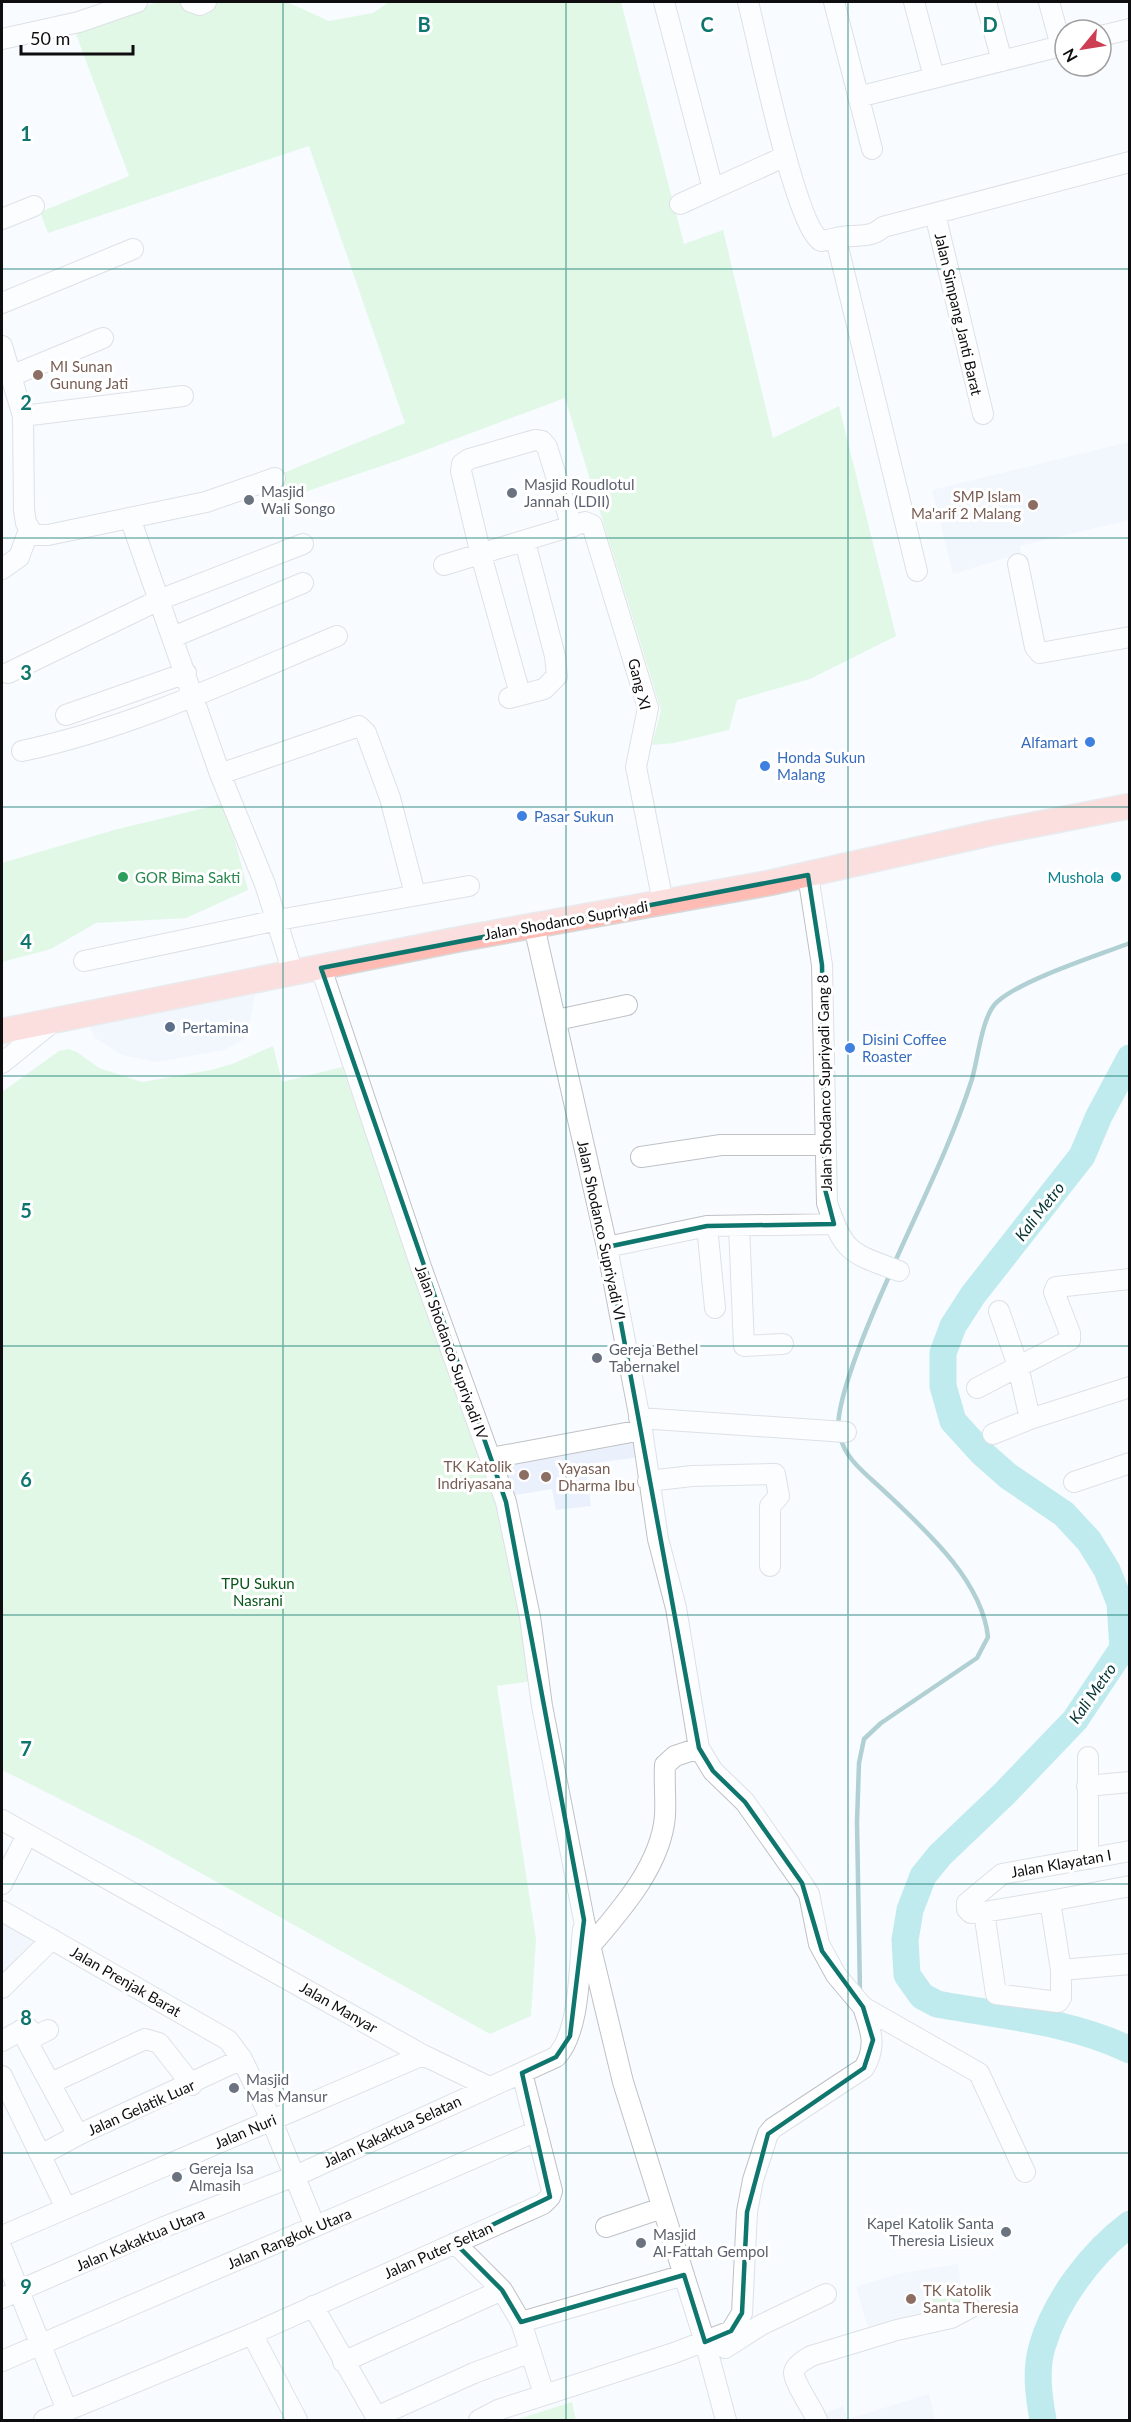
<svg xmlns="http://www.w3.org/2000/svg" width="1131" height="2422" font-family="Lato,sans-serif">
  <style>
    .built { fill: #ebf1fc }
    .green { fill: #c6f4c7 }
    .lines { fill: none; stroke-linecap: round; stroke-linejoin: round }
    .stream { stroke: #5c9b9d; stroke-width: 4.5 }
    .river { stroke: #7dd7d9; stroke-width: 27 }
    .minor-casing { stroke: #bfc1c5; stroke-width: 22 }
    .major-casing { stroke: #d8d8d9; stroke-width: 27 }
    .minor { stroke: #fff; stroke-width: 20 }
    .major { stroke: #febcb5; stroke-width: 24 }
    .marked { fill: none; stroke: #0f766e; stroke-width: 4.5; stroke-linejoin: round }
    .grid { fill: none; stroke: #0f766e; stroke-width: 1.5; stroke-opacity: 0.55 }
    .education-dot { fill: #8d6e63; stroke: #fff; stroke-width: 2 }
    .worship-dot { fill: #6b7280; stroke: #fff; stroke-width: 2 }
    .shop-dot { fill: #3f7fe0; stroke: #fff; stroke-width: 2 }
    .leisure-dot { fill: #2e9e5b; stroke: #fff; stroke-width: 2 }
    .culture-dot { fill: #0f9aa8; stroke: #fff; stroke-width: 2 }
    .service-dot { fill: #5c6f8a; stroke: #fff; stroke-width: 2 }
    .labels { text-anchor: middle; dominant-baseline: central; stroke-width: 6; stroke-linejoin: round; paint-order: stroke }
    .street-label { font-size: 15px; fill: #0e0e10; stroke: #fff }
    .education-label { font-size: 15px; fill: #785e54; stroke: #fff; text-anchor: start }
    .worship-label { font-size: 15px; fill: #5b616d; stroke: #fff; text-anchor: start }
    .shop-label { font-size: 15px; fill: #366cbe; stroke: #fff; text-anchor: start }
    .leisure-label { font-size: 15px; fill: #27864d; stroke: #fff; text-anchor: start }
    .culture-label { font-size: 15px; fill: #0d838f; stroke: #fff; text-anchor: end }
    .service-label { font-size: 15px; fill: #4e5e75; stroke: #fff; text-anchor: start }
    .park-label { font-size: 15px; fill: #09561a; stroke: #fff }
    .water-label { font-size: 16px; font-style: italic; fill: #033132; stroke: #fff }
    .grid-label { font-size: 20px; text-anchor: middle; font-weight: bold; fill: #0f766e; stroke: #fff; stroke-width: 6; stroke-linejoin: round; paint-order: stroke }
  </style>
  <rect width="100%" height="100%" fill="#f8fbff"/>
  <!-- built -->
  <path class="built" d="M1129,442V520L1020,546L1021,553L953,574L932,490Z
    M255,994L249,1028L243,1040L224,1050L156,1062L122,1055L95,1038L89,1025Z
    M638,1434L642,1457L585,1464L591,1506L556,1510L552,1489L510,1496L499,1461Z
    M2,1918L39,1941L2,1980Z
    M958,2264L964,2308L870,2335L856,2287L897,2274Z
    M929,2394L935,2420H821L819,2416L843,2406L848,2419Z"/>
  <!-- green -->
  <path class="green" d="M158,2H287L329,21L373,13L389,2H621L684,244L723,230L773,438L839,406L896,636L810,679L737,700L729,730L674,743L652,745L661,710L565,398L402,459L290,497L281,474L405,423L309,146L48,233L40,212L129,176L74,29Z
    M225,803L248,890L186,918L96,923L51,949L2,962V863L114,830Z
    M273,1046L282,1082L342,1067L506,1525L531,1681L497,1686L536,1939L531,2016L490,2034L143,1841L2,1770V1092L59,1051L69,1049L77,1052L99,1068L142,1082L211,1070L232,1064Z
    M961,2289L964,2308L935,2314L931,2294Z
    M572,2402L576,2420H515Z"/>
  <g class="lines">
    <!-- stream -->
    <path class="stream" d="M894,1264C921,1203 952,1142 972,1079C978,1059 982,1015 997,1002C1021,980 1096,956 1130,943
      M838,1428C838,1391 874,1310 890,1274
      M840,1436C845,1459 866,1474 882,1489C922,1527 982,1579 988,1637L977,1658L881,1723L864,1739L859,1763L857,1822L860,1992"/>
    <!-- river -->
    <path class="river" d="M1130,1058L1099,1116L1082,1156L973,1295L953,1326L943,1353V1386L953,1421L982,1453L1008,1476L1064,1514L1089,1541L1107,1570L1120,1603L1123,1648L1075,1720L1005,1793L940,1855L923,1876L910,1910L905,1940L907,1975L922,1996L937,2004C1001,2016 1070,2021 1130,2050
      M1043,2420C1039,2397 1035,2371 1042,2347C1055,2301 1092,2252 1130,2224"/>
    <defs>
      <path id="minor" d="M191,2L200,5L206,2
        M664,2L713,189
        M748,2C758,41 795,225 821,241C831,240 841,236 851,236C863,235 872,237 883,227L1130,162
        M834,2L872,149
        M914,2L934,77
        M986,2L1002,61
        M1049,2L1061,46
        M1101,36L1130,29
        M2,39L79,22L137,2
        M858,97L1065,45
        M680,204L786,156
        M935,214L983,414
        M2,219L34,206
        M836,239L917,571
        M2,303L133,249
        M2,346L23,416L24,510L26,523L34,535H48L206,502L275,478
        M11,376L103,338
        M23,416L183,396
        M130,518L220,774L265,884L293,973
        M1018,564L1035,647L1040,653L1130,637
        M444,565L585,522L592,525L648,708L636,767L663,902
        M2,569L19,557L29,530
        M173,637L303,583
        M8,673L159,600L303,544
        M520,694L481,555L461,471L462,464L469,459L535,440L542,441L547,447L572,527
        M509,698L544,689L557,676L555,656L525,542
        M66,715L186,673
        M22,751C131,728 234,679 337,636
        M220,774L359,726L366,733L390,798L415,894
        M808,875L822,965L827,1203C844,1254 851,1253 899,1271
        M534,926L607,1247L642,1430L658,1539L676,1608L699,1748L713,1771L745,1802L802,1883L809,1894L819,1944L836,1975L863,2007L979,2073L1025,2172
        M84,961L278,920L469,886
        M321,968L421,1267L506,1502L530,1617L542,1706L584,1920L623,2082L705,2342L726,2420
        M557,1020L627,1005
        M2,1063L54,1021
        M641,1157L721,1145H824
        M707,1226L715,1308
        M739,1226L744,1346L783,1344
        M607,1247L707,1226L834,1224
        M999,1311L1018,1366L1030,1419L1130,1387
        M977,1388L1070,1340V1333L1054,1292L1056,1287L1130,1279
        M639,1418L846,1432
        M993,1434L1030,1419
        M491,1458L642,1430
        M648,1481L692,1476L775,1474L779,1496L770,1506V1566
        M1074,1482L1130,1463
        M1087,1786L1130,1782
        M2,1820L423,2055L489,2087
        M1088,1859V1757
        M2,1884L27,1835
        M1050,1901L984,1912L996,1994L1058,2002L1061,1998V1970L1130,1964
        M2,1911L228,2040L242,2059L271,2119L315,2226
        M984,1912L971,1913L967,1909V1903L1002,1874L1130,1851
        M591,1945C621,1910 661,1865 665,1816C666,1799 664,1782 665,1765L675,1756L699,1748
        M1061,1970L1050,1901L1130,1886
        M2,1988L52,1939
        M21,2030L78,2135
        M2,2041L27,2027L36,2036L48,2030
        M2,2076L66,2208
        M51,2083L145,2039L159,2043L192,2085
        M41,2155L78,2135L242,2059
        M606,2227L662,2208
        M2,2236L423,2055
        M455,2243L502,2290L521,2322L544,2394
        M2,2249L67,2410
        M2,2298L164,2227L302,2173L556,2057C581,2031 579,1964 583,1929
        M313,2306L378,2420
        M521,2322L684,2275
        M252,2334L297,2420
        M725,2348L761,2325L826,2294
        M2,2361L537,2131
        M343,2362L502,2290
        M376,2417L474,2373L531,2352
        M44,2420L252,2334L543,2204L550,2197L552,2191L522,2073
        M479,2420L498,2410L674,2353L731,2331L742,2313L747,2212L753,2180L768,2134L773,2128L864,2068C877,2047 871,2030 863,2007
        M817,2420C813,2410 793,2381 794,2372C795,2365 806,2359 811,2356L897,2330L951,2318L970,2308"/>
      <path id="major" d="M2,1031L460,939L769,883L991,833L1130,806"/>
    </defs>
    <!-- minor casing -->
    <use href="#minor" class="minor-casing"/>
    <!-- major casing -->
    <use href="#major" class="major-casing"/>
    <!-- minor -->
    <use href="#minor" class="minor"/>
    <!-- major -->
    <use href="#major" class="major"/>
  </g>
  <!-- marked area -->
  <path d="M0 0H1131V2422H0ZM808,875L822,965L825,1189L834,1224L707,1226L607,1247L699,1748L713,1771L745,1802L802,1883L822,1951L863,2007L873,2040L864,2068L768,2134L747,2212L742,2313L731,2331L705,2342L684,2275L521,2322L502,2290L455,2243L550,2197L522,2073L556,2057L570,2036L584,1920L506,1502L321,968Z" fill="#f8fbff" fill-opacity=".55" fill-rule="evenodd"/>
  <path class="marked" d="M808,875L822,965L825,1189L834,1224L707,1226L607,1247L699,1748L713,1771L745,1802L802,1883L822,1951L863,2007L873,2040L864,2068L768,2134L747,2212L742,2313L731,2331L705,2342L684,2275L521,2322L502,2290L455,2243L550,2197L522,2073L556,2057L570,2036L584,1920L506,1502L321,968Z"/>
  <!-- grid -->
  <path class="grid" d="M283,2V2420M566,2V2420M848,2V2420M2,269H1130M2,538H1130M2,807H1130M2,1076H1130M2,1346H1130M2,1615H1130M2,1884H1130M2,2153H1130"/>
  <!-- markers -->
  <g class="education-dot">
    <circle cx="38" cy="375" r="6"/>
    <circle cx="1033" cy="505" r="6"/>
    <circle cx="524" cy="1475" r="6"/>
    <circle cx="546" cy="1477" r="6"/>
    <circle cx="911" cy="2299" r="6"/>
  </g>
  <g class="worship-dot">
    <circle cx="512" cy="493" r="6"/>
    <circle cx="249" cy="500" r="6"/>
    <circle cx="597" cy="1358" r="6"/>
    <circle cx="234" cy="2088" r="6"/>
    <circle cx="177" cy="2177" r="6"/>
    <circle cx="1006" cy="2232" r="6"/>
    <circle cx="641" cy="2243" r="6"/>
  </g>
  <g class="shop-dot">
    <circle cx="1090" cy="742" r="6"/>
    <circle cx="765" cy="766" r="6"/>
    <circle cx="522" cy="816" r="6"/>
    <circle cx="850" cy="1048" r="6"/>
  </g>
  <circle class="leisure-dot" cx="123" cy="877" r="6"/>
  <circle class="culture-dot" cx="1116" cy="877" r="6"/>
  <circle class="service-dot" cx="170" cy="1027" r="6"/>
  <g class="labels">
    <!-- street labels -->
    <g class="street-label">
      <text transform="translate(959 314) rotate(77)">Jalan Simpang Janti Barat</text>
      <text transform="translate(640 684) rotate(76)">Gang XI</text>
      <text transform="translate(566 920) rotate(-10)">Jalan Shodanco Supriyadi</text>
      <text transform="translate(824 1083) rotate(-91)">Jalan Shodanco Supriyadi Gang 8</text>
      <text transform="translate(602 1230) rotate(78)">Jalan Shodanco Supriyadi VI</text>
      <text transform="translate(452 1352) rotate(70)">Jalan Shodanco Supriyadi IV</text>
      <text transform="translate(1061 1863) rotate(-10)">Jalan Klayatan I</text>
      <text transform="translate(126 1981) rotate(30)">Jalan Prenjak Barat</text>
      <text transform="translate(339 2007) rotate(30)">Jalan Manyar</text>
      <text transform="translate(141 2107) rotate(-24)">Jalan Gelatik Luar</text>
      <text transform="translate(245 2131) rotate(-23)">Jalan Nuri</text>
      <text transform="translate(392 2131) rotate(-25)">Jalan Kakaktua Selatan</text>
      <text transform="translate(289 2238) rotate(-23)">Jalan Rangkok Utara</text>
      <text transform="translate(140 2239) rotate(-23)">Jalan Kakaktua Utara</text>
      <text transform="translate(438 2250) rotate(-24)">Jalan Puter Seltan</text>
    </g>
    <!-- education labels -->
    <g class="education-label">
      <text x="50" y="366">MI Sunan<tspan x="50" dy="17">Gunung Jati</tspan></text>
      <text x="1021" y="496" text-anchor="end">SMP Islam<tspan x="1021" dy="17">Ma'arif 2 Malang</tspan></text>
      <text x="512" y="1466" text-anchor="end">TK Katolik<tspan x="512" dy="17">Indriyasana</tspan></text>
      <text x="558" y="1468">Yayasan<tspan x="558" dy="17">Dharma Ibu</tspan></text>
      <text x="923" y="2290">TK Katolik<tspan x="923" dy="17">Santa Theresia</tspan></text>
    </g>
    <!-- worship labels -->
    <g class="worship-label">
      <text x="524" y="484">Masjid Roudlotul<tspan x="524" dy="17">Jannah (LDII)</tspan></text>
      <text x="261" y="491">Masjid<tspan x="261" dy="17">Wali Songo</tspan></text>
      <text x="609" y="1349">Gereja Bethel<tspan x="609" dy="17">Tabernakel</tspan></text>
      <text x="246" y="2079">Masjid<tspan x="246" dy="17">Mas Mansur</tspan></text>
      <text x="189" y="2168">Gereja Isa<tspan x="189" dy="17">Almasih</tspan></text>
      <text x="994" y="2223" text-anchor="end">Kapel Katolik Santa<tspan x="994" dy="17">Theresia Lisieux</tspan></text>
      <text x="653" y="2234">Masjid<tspan x="653" dy="17">Al-Fattah Gempol</tspan></text>
    </g>
    <!-- shop labels -->
    <g class="shop-label">
      <text x="1078" y="742" text-anchor="end">Alfamart</text>
      <text x="777" y="757">Honda Sukun<tspan x="777" dy="17">Malang</tspan></text>
      <text x="534" y="816">Pasar Sukun</text>
      <text x="862" y="1039">Disini Coffee<tspan x="862" dy="17">Roaster</tspan></text>
    </g>
    <!-- leisure labels -->
    <g class="leisure-label">
      <text x="135" y="877">GOR Bima Sakti</text>
    </g>
    <!-- culture labels -->
    <g class="culture-label">
      <text x="1104" y="877">Mushola</text>
    </g>
    <!-- service labels -->
    <g class="service-label">
      <text x="182" y="1027">Pertamina</text>
    </g>
    <!-- park labels -->
    <g class="park-label">
      <text x="258" y="1583">TPU Sukun<tspan x="258" dy="17">Nasrani</tspan></text>
    </g>
    <!-- water labels -->
    <g class="water-label">
      <text transform="translate(1039 1211) rotate(-52)">Kali Metro</text>
      <text transform="translate(1092 1693) rotate(-55)">Kali Metro</text>
    </g>
  </g>
  <g class="grid-label">
    <text x="424" y="32">B</text>
    <text x="707" y="32">C</text>
    <text x="990" y="32">D</text>
    <text x="26" y="141">1</text>
    <text x="26" y="410">2</text>
    <text x="26" y="680">3</text>
    <text x="26" y="949">4</text>
    <text x="26" y="1218">5</text>
    <text x="26" y="1487">6</text>
    <text x="26" y="1756">7</text>
    <text x="26" y="2025">8</text>
    <text x="26" y="2294">9</text>
  </g>
  <!-- border -->
  <rect width="1131" height="2422" fill="none" stroke="#0e0e10" stroke-width="6"/>
  <!-- north arrow -->
  <g transform="translate(1083 48) rotate(240)"><circle r="28" fill="#ffffff" stroke="#9f9f9f" stroke-width="1.5"/>
  <path d="M0-4.5L10 22L0 15L-10 22Z" fill="#ce3e53"/>
  <text y="-9" font-size="16" font-weight="bold" text-anchor="middle" fill="#0e0e10">N</text>
  </g>
  <!-- scale -->
  <path d="M21 45v9h112v-9" fill="none" stroke="#0e0e10" stroke-width="3"/>
  <text x="30" y="45" font-size="18" fill="#0e0e10" stroke="#ffffff" stroke-width="4.5" paint-order="stroke">50 m</text>
</svg>
